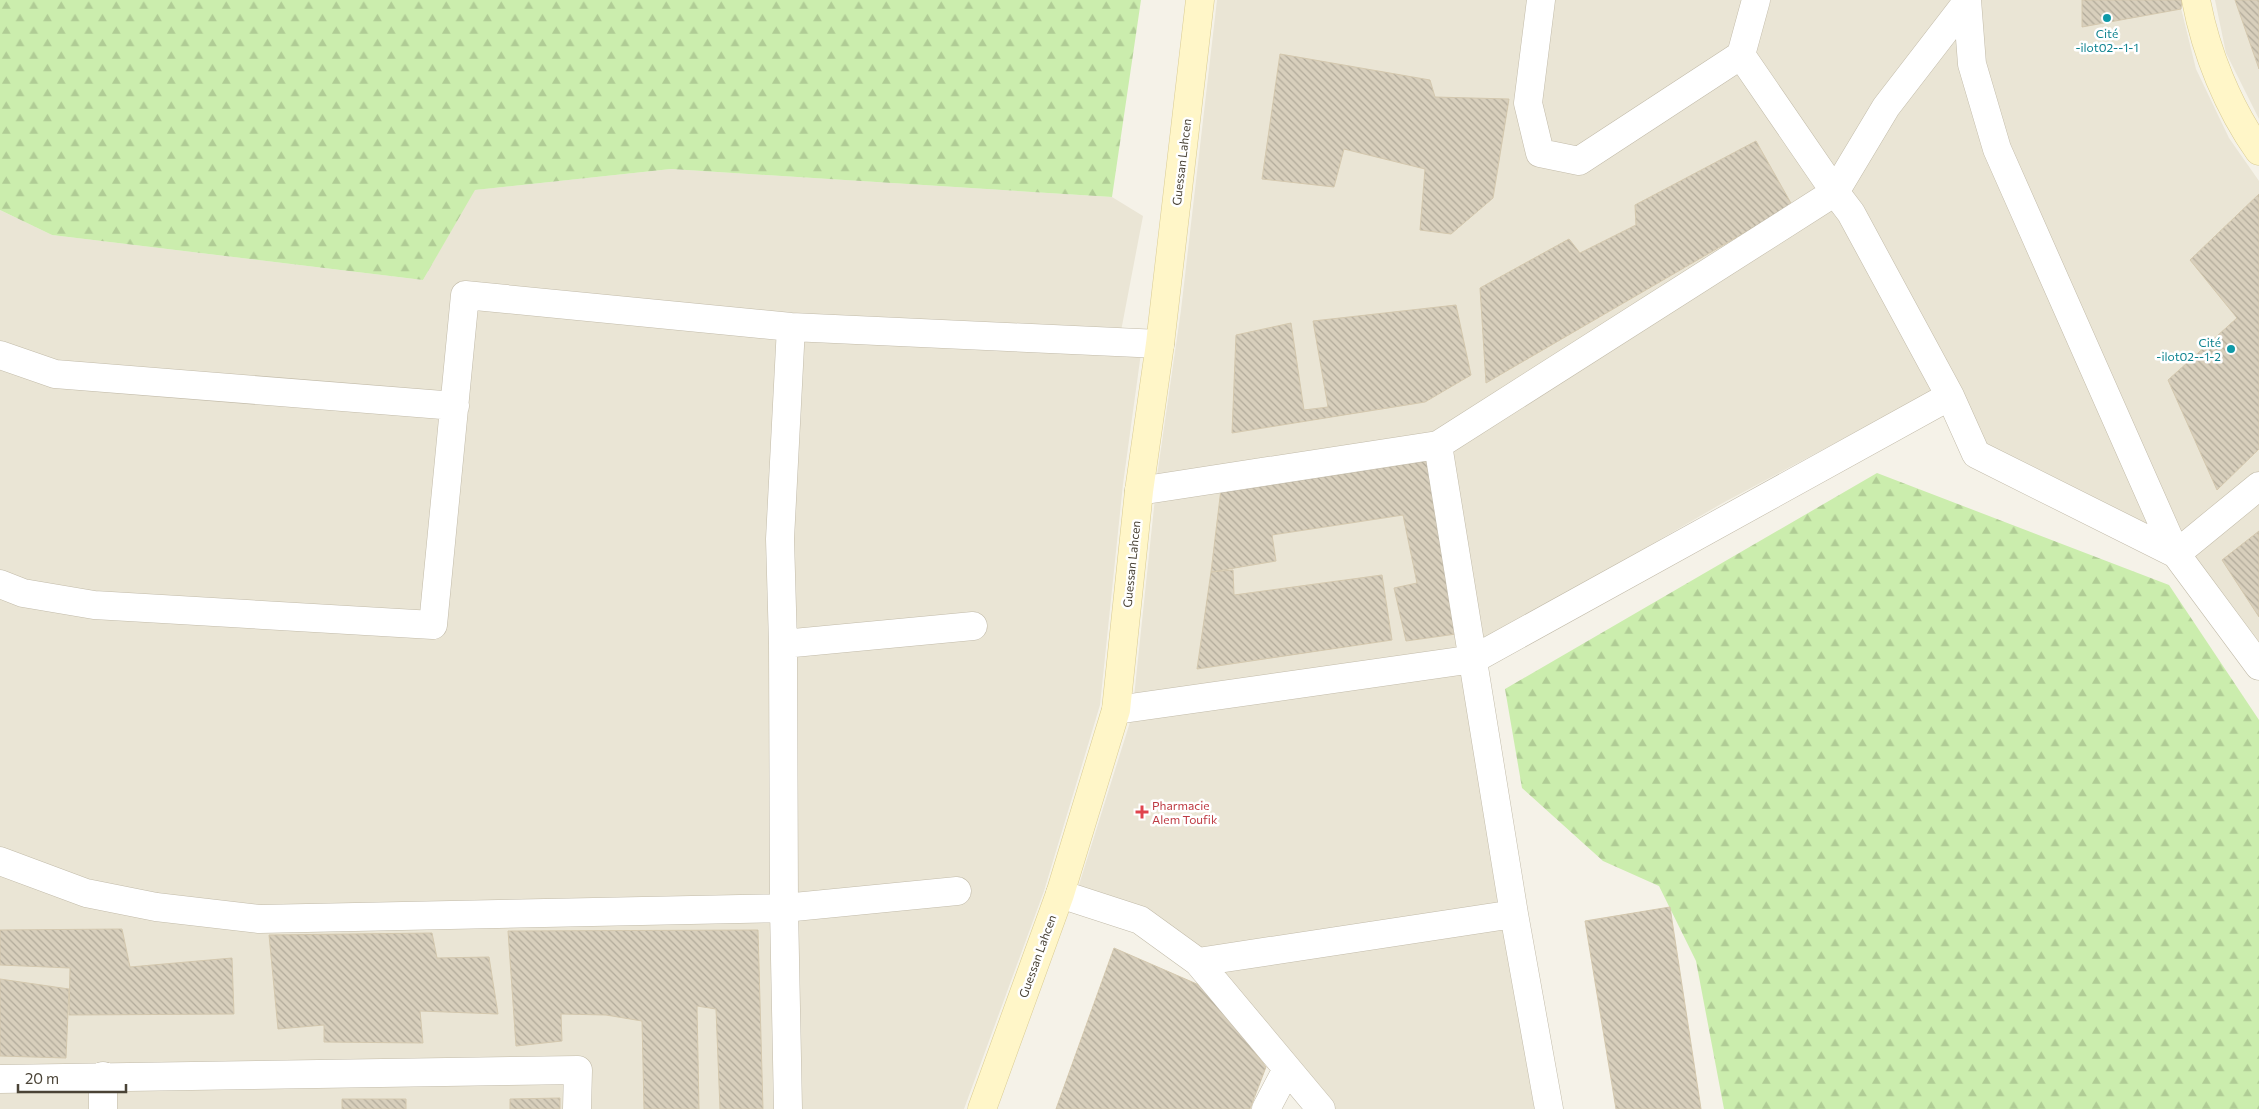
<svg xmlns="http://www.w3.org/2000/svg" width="2259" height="1109" font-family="Commissioner,sans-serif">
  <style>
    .residential { fill: #eae5d5 }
    .forest { fill: url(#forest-firs) }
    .building { fill: url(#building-back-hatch); stroke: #d4c8ae }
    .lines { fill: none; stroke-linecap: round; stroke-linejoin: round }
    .street-casing { stroke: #c2bba9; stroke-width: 29 }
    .secondary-casing { stroke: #dacc93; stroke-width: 29 }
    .street { stroke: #fff; stroke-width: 28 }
    .secondary { stroke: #fff6c8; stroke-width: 28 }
    .culture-dot { fill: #0f9aa8; stroke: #fff; stroke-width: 2 }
    .health-dot { fill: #e0444e; stroke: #fff; stroke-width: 2 }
    .labels { text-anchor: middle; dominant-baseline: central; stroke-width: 5; stroke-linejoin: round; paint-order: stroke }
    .culture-label { font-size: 12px; fill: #0d838f; stroke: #fff }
    .street-label { font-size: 12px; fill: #4a4336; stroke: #fff }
    .health-label { font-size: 12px; fill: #be3a42; stroke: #fff; text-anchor: start }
  </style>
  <defs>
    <pattern id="forest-firs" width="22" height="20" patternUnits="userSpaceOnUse" patternTransform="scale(1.25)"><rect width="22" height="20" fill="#cbedad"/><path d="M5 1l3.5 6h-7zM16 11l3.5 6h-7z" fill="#b0cc95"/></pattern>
    <pattern id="building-back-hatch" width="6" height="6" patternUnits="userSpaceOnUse" patternTransform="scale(1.25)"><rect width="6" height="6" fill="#d8cfbc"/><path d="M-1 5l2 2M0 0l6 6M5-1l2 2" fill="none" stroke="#b1aa9a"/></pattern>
  </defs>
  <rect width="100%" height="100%" fill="#f5f2e8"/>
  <!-- residential -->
  <path class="residential" d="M1217,0H1531L1528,156L1581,172L1738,69L1818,189L1434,435L1157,476L1181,310Z
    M1552,0H1749L1733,48L1577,150L1548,144L1538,102Z
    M1771,0H1955L1835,172L1753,54Z
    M1977,0H2179L2196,69L2229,138L2259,181V472L2179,538L2007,146L1982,61Z
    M2215,0H2259V119L2226,53Z
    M1959,31L2154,530L1984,446L1849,190L1891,119Z
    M671,169L1112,197L1143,216L1117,352L1141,353L1123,484L1100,705L1044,891L964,1109H0V210L52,235L423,280L474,190Z
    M1831,206L1934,390L1721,504L1482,643L1451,449Z
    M1430,456L1462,650L1134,697L1155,498Z
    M2259,499V648L2190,555Z
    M1465,671L1502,906L1201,950L1078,888L1131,719Z
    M1505,926L1539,1109H1335L1220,970Z"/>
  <!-- forest -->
  <path class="forest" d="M0,0H1141L1112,197L671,169L475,190L423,280L52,235L0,210Z
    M1877,473L2169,585L2259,720V1109H1724L1696,961L1659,886L1603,861L1522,788L1505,689Z"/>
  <!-- building -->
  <path class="building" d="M2082,0H2182L2181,9L2082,27Z
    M2235,0H2259V69Z
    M1280,54L1430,80L1435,97L1509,99L1493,198L1451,234L1420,230L1425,169L1344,149L1334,187L1262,179Z
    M1756,141L1792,205L1486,383L1480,288L1569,239L1580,253L1636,225L1635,205Z
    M2259,194V449L2217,490L2168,380L2237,318L2190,260Z
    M1456,305L1471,375L1425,402L1232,433L1236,335L1291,323L1304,410L1328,407L1313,321Z
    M1426,447L1463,633L1406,641L1394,588L1417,583L1403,515L1272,535L1276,561L1211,572L1221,489Z
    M2259,531V617L2222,560Z
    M1233,570L1234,595L1382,575L1392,640L1197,669L1211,572Z
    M1670,907L1701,1109H1616L1585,921Z
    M122,929L130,967L232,958L234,1014L69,1015L70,968L0,965V930Z
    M758,930L763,1109H720L716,1009L697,1006L699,1109H644L642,1021L606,1015L561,1014L562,1041L516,1046L508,931Z
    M432,933L437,958L489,957L498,1014L420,1011L423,1043L324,1042V1025L278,1029L269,935Z
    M1114,948L1206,988L1266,1067L1250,1109H1056Z
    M0,979L69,989L66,1058L0,1056Z
    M560,1098V1109H510V1099Z
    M342,1099H406V1109H342Z"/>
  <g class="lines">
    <defs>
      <path id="street" d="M1541,0L1528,103L1540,153L1579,161L1741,55L1756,0
        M1967,0L1972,64L1997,149L2176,554L2259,486
        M1741,55L1835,192L1886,107L1967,2
        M0,355L55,374L455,406
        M1438,445L1514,914L1549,1109
        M1139,491L1438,445L1835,192L1851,213L1950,396
        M0,584L23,593L94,605L433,625L465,295L791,327L1160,344
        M783,644L973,626
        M1116,710L1474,659L1950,396L1976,454L2176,554L2259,666
        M0,861L86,893L156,907L259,919L784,908L957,891
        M1060,894L1140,920L1198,962L1321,1109
        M1198,962L1514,914
        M0,1079L578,1070L577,1109
        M103,1109V1076
        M788,1109L784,908L783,644L780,539L791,327
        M1266,1109L1287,1069"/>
      <path id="secondary" d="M2196,0C2206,53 2228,107 2259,151
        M982,1109L1060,894L1116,710L1139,491L1160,344L1200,0"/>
    </defs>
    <!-- street casing -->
    <use href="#street" class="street-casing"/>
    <!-- secondary casing -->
    <use href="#secondary" class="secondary-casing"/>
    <!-- street -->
    <use href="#street" class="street"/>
    <!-- secondary -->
    <use href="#secondary" class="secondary"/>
  </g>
  <!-- markers -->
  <g class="culture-dot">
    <circle cx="2107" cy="18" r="5"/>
    <circle cx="2231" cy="349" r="5"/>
  </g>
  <path class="health-dot" d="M1139.5 804.5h5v5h5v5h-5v5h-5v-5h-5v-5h5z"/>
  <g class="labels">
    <!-- culture labels -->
    <g class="culture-label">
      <text x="2107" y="33">Cité<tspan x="2107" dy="14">-ilot02--1-1</tspan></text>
      <text x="2221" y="342" text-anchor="end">Cité<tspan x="2221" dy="14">-ilot02--1-2</tspan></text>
    </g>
    <!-- street labels -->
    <g class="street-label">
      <text transform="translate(1181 162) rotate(-83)">Guessan Lahcen</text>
      <text transform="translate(1131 564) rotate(-84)">Guessan Lahcen</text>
      <text transform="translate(1037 956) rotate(-70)">Guessan Lahcen</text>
    </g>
    <!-- health labels -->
    <g class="health-label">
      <text x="1152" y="805">Pharmacie<tspan x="1152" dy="14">Alem Toufik</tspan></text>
    </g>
  </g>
  <!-- scale -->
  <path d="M18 1084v8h108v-8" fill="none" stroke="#4a4336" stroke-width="2.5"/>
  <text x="25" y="1084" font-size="15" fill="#4a4336" stroke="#ffffff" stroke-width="4" paint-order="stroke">20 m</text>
</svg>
